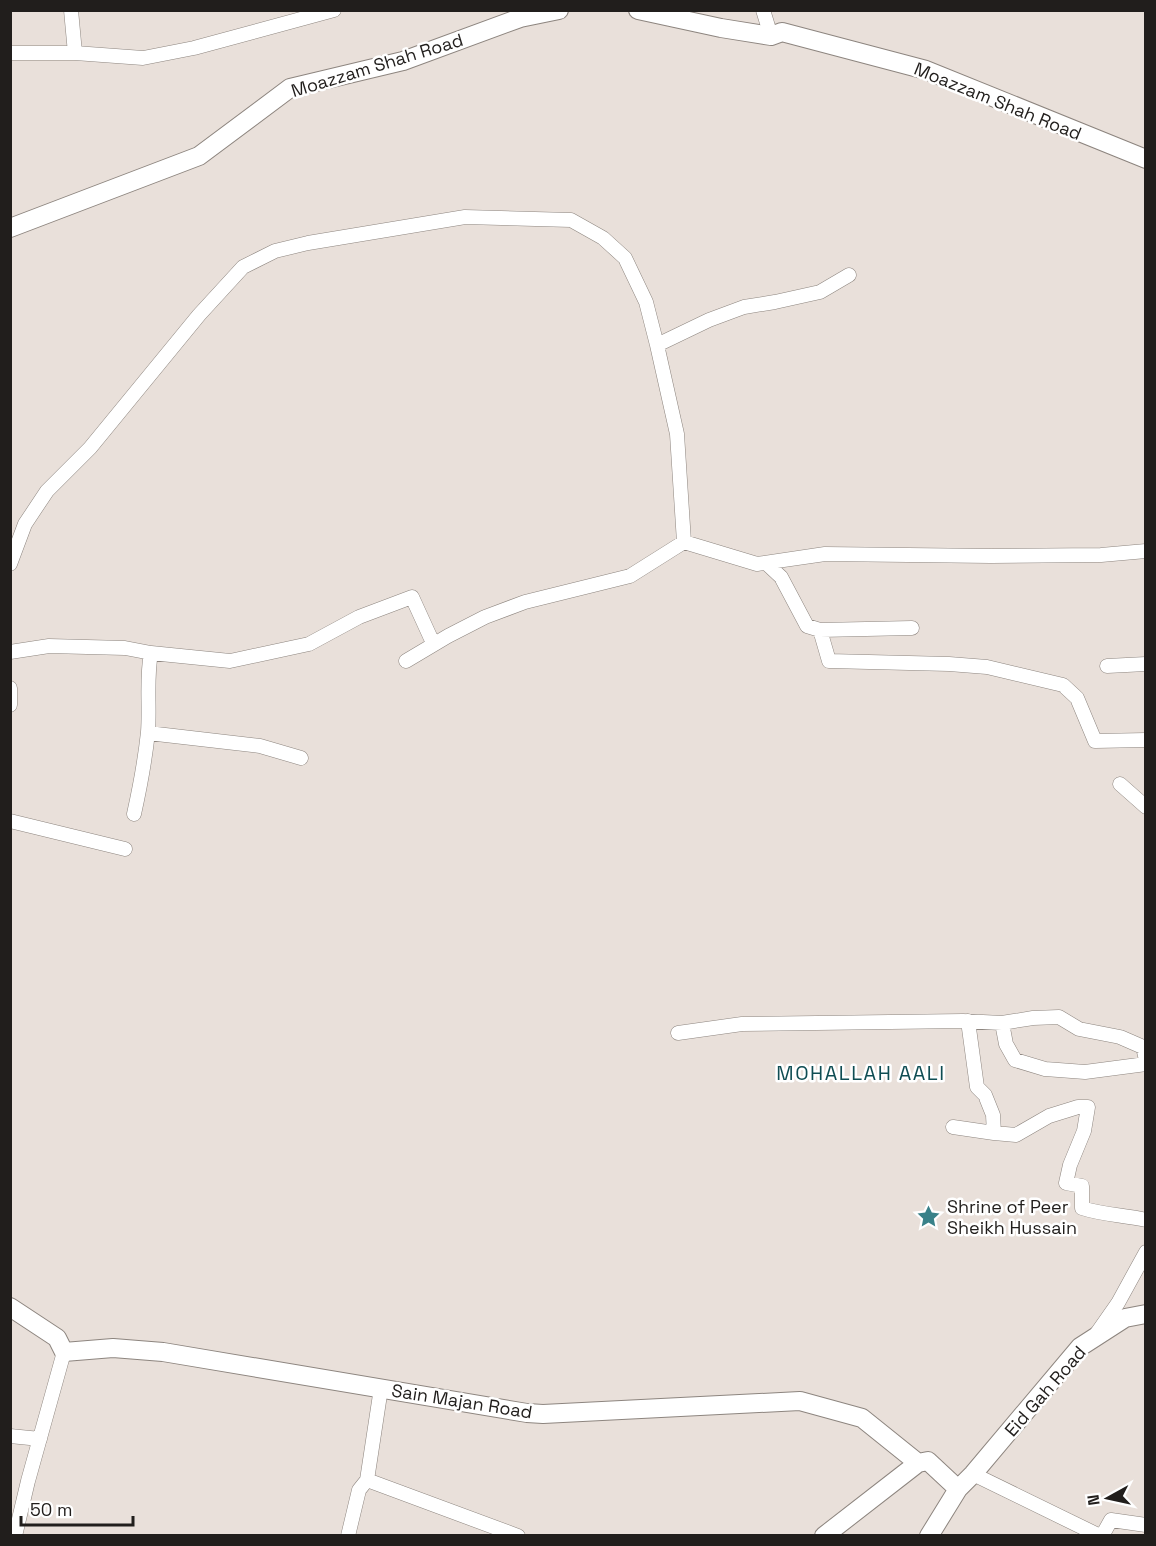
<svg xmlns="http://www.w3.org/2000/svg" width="1156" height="1546" font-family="'Space Grotesk',sans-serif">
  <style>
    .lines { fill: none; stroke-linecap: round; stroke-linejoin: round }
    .minor-casing { stroke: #8d857f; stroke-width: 15 }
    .tertiary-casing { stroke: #8d857f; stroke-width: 20 }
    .minor { stroke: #fff; stroke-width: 14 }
    .tertiary { stroke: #fff; stroke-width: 18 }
    .labels { text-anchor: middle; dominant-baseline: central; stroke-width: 5; stroke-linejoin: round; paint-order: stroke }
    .street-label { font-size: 18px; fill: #211e1c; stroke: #fff }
    .poi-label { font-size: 18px; fill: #211e1c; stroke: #fff; text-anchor: start }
    .neighbourhood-label { font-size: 20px; letter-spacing: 1.5px; fill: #0f4d53; stroke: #fff }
  </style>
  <rect width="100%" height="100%" fill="#e9e0da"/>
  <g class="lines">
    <defs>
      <path id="minor" d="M71,10L75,53
        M763,10L771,36
        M10,53H75L143,58L194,48L334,10
        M657,345L709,320L744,307L775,302L820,292L849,275
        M766,563L781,577L807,626L820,630L829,661L949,664L987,667L1063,685L1077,698L1095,741L1146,740
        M10,564L25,524L47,491L90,448L199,315L243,267L275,251L308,243L465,217L571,220L603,238L625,258L646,302L657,345L677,434L684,542
        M820,630L912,628
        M10,652L49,646L125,648L151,653L230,661L309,644L359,617L412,597L433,643
        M406,661L448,636L485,617L525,602L630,576L684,542L757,564L825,554L991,556L1101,555L1146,551
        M1107,666L1146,664
        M10,688V705
        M148,733L260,746L301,758
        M1120,784L1146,807
        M134,814C140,787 145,760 148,732C150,706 146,679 151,653
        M10,821L125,849
        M1002,1023L1006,1044L1015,1060L1045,1069L1085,1072L1146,1064
        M678,1033L742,1024L963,1021L1002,1023L1033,1018L1059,1017L1079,1029L1120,1037L1143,1047L1146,1060
        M953,1127L994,1133L993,1115L985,1095L977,1087L968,1021
        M994,1133L1016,1135L1049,1116L1078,1107H1088L1084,1131L1070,1165L1066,1183L1082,1186V1208C1103,1215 1124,1215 1146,1220
        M1097,1333L1118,1303L1146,1252
        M10,1436L40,1439
        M973,1474L1100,1536
        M367,1480L518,1536
        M15,1536L28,1481L64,1352
        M348,1536L359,1490L367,1480L381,1388
        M1102,1536L1111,1520L1146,1525"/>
      <path id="tertiary" d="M638,10L721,28L771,36L782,32L926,70L1146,159
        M10,228L199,156L290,88L403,61L520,18L559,10
        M10,1307L57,1338L64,1352L113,1348L163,1352L527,1413L543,1414L800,1401L862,1418L918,1463
        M824,1536L918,1463L928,1461L958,1489
        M929,1536L958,1489L973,1474L1080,1347L1125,1318L1146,1314"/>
    </defs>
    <!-- minor casing -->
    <use href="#minor" class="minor-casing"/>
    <!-- tertiary casing -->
    <use href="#tertiary" class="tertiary-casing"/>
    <!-- minor -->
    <use href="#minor" class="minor"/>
    <!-- tertiary -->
    <use href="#tertiary" class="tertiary"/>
  </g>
  <!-- icons -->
  <defs>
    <symbol id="sight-bare" viewBox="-9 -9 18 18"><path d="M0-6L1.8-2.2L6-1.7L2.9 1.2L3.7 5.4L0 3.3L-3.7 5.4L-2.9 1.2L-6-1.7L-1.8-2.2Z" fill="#398189" stroke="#fff" stroke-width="2.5" paint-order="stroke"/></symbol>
  </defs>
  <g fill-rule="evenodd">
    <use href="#sight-bare" x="912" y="1200" width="33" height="33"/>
  </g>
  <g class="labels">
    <!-- street labels -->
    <g class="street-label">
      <text transform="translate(377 65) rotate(-17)">Moazzam Shah Road</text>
      <text transform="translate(998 101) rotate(22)">Moazzam Shah Road</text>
      <text transform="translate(1045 1391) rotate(-49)">Eid Gah Road</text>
      <text transform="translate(462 1401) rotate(9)">Sain Majan Road</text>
    </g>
    <!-- poi labels -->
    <g class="poi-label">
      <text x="947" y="1206">Shrine of Peer<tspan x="947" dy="21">Sheikh Hussain</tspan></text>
    </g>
    <!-- neighbourhood labels -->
    <g class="neighbourhood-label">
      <text x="861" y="1073">MOHALLAH AALI</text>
    </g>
  </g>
  <!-- border -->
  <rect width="1156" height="1546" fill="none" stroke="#211e1c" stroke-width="24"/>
  <!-- north arrow -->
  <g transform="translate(1108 1498) rotate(262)" stroke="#ffffff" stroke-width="4.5" paint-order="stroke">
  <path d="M0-4.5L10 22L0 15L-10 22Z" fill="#211e1c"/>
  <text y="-9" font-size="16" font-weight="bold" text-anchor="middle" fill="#211e1c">N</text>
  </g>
  <!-- scale -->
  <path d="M21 1516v9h112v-9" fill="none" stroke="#211e1c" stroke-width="3"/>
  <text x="30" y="1516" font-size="18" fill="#211e1c" stroke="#ffffff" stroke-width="4.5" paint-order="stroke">50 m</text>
</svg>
